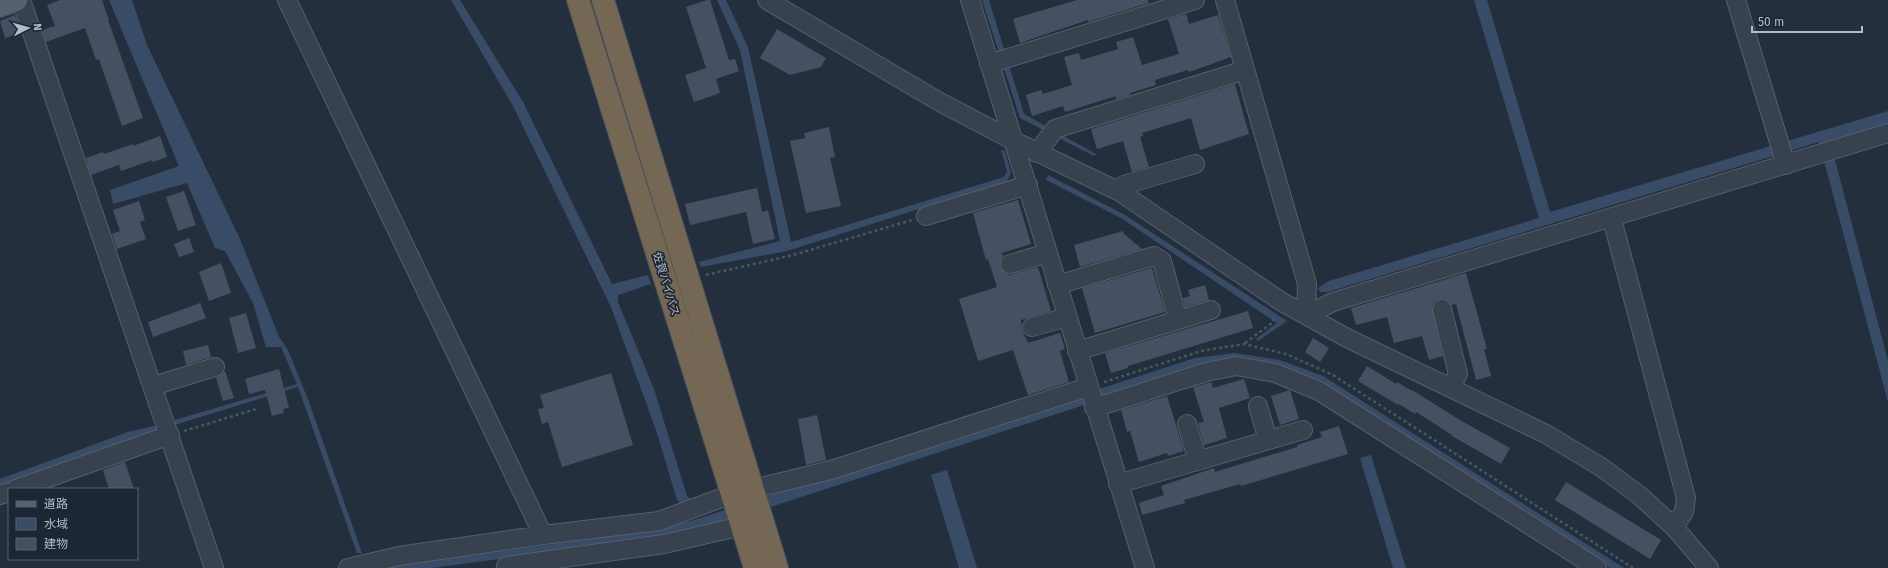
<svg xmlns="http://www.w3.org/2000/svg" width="1888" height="568" font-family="'Fira Sans','Noto Sans JP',sans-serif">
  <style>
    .water { fill: #394c67 }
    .building { fill: #455162 }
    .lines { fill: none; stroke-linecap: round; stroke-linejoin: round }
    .minor-casing { stroke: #565f6c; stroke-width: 20 }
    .major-casing { stroke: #414a57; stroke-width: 24 }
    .highway-casing { stroke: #434c59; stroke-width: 24 }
    .path { stroke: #44595c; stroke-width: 2.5; stroke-dasharray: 3 3; stroke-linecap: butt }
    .minor { stroke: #38414e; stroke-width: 18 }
    .major { stroke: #56606e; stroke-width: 22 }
    .highway { stroke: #746855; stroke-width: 22 }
    .labels { text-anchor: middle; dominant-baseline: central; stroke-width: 3.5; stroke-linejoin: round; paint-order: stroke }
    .street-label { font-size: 11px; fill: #b4bcc9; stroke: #1d2633 }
  </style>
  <rect width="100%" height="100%" fill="#242f3e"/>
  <!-- water -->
  <path class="water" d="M109,0H132L147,45L240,239L279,337L288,350L309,402L362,553H357L298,387L158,430L0,487V479L128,432L158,425L297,384L281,347H266L253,303L225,251L215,248L187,183L113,204L110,190L179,166Z
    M451,0H460L523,102L612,284L648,275L651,284L618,295V302L654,389L687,496L693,502L682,505L677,500L656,430L611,307L513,106Z
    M717,0H726L748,47L791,242L1004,177L1007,171L1001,150L1005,151L1011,173L1007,181L787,251L701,267L699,262L780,241L740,50Z
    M982,0H989L1024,114L1096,154L1094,156L1020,118Z
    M1474,0H1487L1550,212L1888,111V123L1830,141L1888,361V402L1819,142L1328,292H1320L1318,288L1329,281L1539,218Z
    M1048,175L1125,215L1287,321L1258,341L1256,339L1277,323L1121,218L1046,180Z
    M1234,353L1280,360L1323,376L1624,568H1610L1319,386L1198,368L694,532L657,539L431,568H380L654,530L691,521L1195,358Z
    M1371,455L1406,568H1393L1360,458Z
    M947,470L977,568H959L931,475Z"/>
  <!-- building -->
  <path class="building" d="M60,0H102L109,20H108L143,118L122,126L99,59L96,60L85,28L46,42L42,30L55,26L47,5Z
    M707,0H710L729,60L735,59L739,71L716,79L720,93L694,102L685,75L706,68L686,7Z
    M1077,0H1148L1149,3L1088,22V20L1020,43L1013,19Z
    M1186,14L1189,24L1218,15L1231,57L1189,72L1188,70L1155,80L1156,85L1130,93V95L1116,99V96L1065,112L1063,106L1032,116L1026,95L1041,90L1043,94L1072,85L1064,57L1079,53L1081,60L1118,49L1116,42L1133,37L1142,65L1179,54L1168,19Z
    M15,15L21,33L5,38L0,21Z
    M777,29L826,58L821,67L790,75L760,58Z
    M1235,84L1249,134L1200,150L1191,118L1142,133L1143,136L1140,137L1149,167L1132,172L1123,141L1097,149L1091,129Z
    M829,127L835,157L830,158L841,206L806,213L790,141L805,138L804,133Z
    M160,136L167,157L153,162L152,160L121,171L119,165L91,175L86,158L103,152L104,154L133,144V146Z
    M757,188L762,212L768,210L775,239L753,244L746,212L690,225L685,204Z
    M184,191L196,225L178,231L166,197Z
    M1018,200L1031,244L1002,253L1003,256L1000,262V267L1009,275L1038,267L1051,311L1021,320L1022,330L1028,343L1060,333L1065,349L1060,351L1069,382L1028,395L1013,350L978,361L959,299L997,287L988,259L986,260L973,213Z
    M139,201L145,220L140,222L146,239L117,249L112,234L120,231L113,210Z
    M1123,231L1124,234L1142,249L1080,267L1074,245Z
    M189,238L194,252L179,257L174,244Z
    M221,263L231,293L209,301L199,272Z
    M1152,268L1165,312L1095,333L1082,288Z
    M1466,273L1487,349H1484L1491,376L1476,380L1456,304L1451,305L1445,299H1440L1435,301L1432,306L1443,356L1429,360L1422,336L1394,343L1387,317L1356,325L1351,308Z
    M1205,285L1209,300L1185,307L1183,298L1190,296L1188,290Z
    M200,303L206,318L153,337L148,322Z
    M1248,311L1253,328L1128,366V368L1111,373L1105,353Z
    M246,313L256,348L238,353L229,318Z
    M1313,338L1329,348L1320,362L1305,352Z
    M208,345L211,357L186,365L183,351Z
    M1367,366L1396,384L1397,382L1412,391V390L1460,420L1510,448L1501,464L1452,436V435L1416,412L1415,414L1399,404L1398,405L1358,381Z
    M279,369L289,408L283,409L284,413L272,416L265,390L249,394L245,379Z
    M225,371L234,398L223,401L216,378L222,374Z
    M611,373L633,445L562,467L548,422L542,424L538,409L544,408L540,395Z
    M1244,379L1250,398L1219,408L1227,438L1204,445L1198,423L1204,422L1193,387L1211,382L1213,388Z
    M1290,390L1299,419L1280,425L1271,396Z
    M1167,396L1184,451L1168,456L1167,453L1139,462L1130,431L1127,432L1121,410Z
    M817,415L826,460L806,465L798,419Z
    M1339,426L1348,454L1241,486L1240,484L1184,500L1185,503L1142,515L1139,503L1164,495L1161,486L1214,468L1215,472L1297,447V445L1322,437L1320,432Z
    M125,462L134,489H109L103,470Z
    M1566,482L1661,540L1650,559L1555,500Z"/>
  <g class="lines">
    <defs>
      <path id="minor" d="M21,0L214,568
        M287,0L543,535
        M767,0L938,101L1014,141L1120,192L1282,302L1347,338L1546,434L1601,467L1639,495L1674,527L1709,568
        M970,0L1145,568
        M1225,0L1307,284L1306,315L1333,302L1888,133
        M1736,0L1786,165
        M989,64L1195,0
        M1037,153L1055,129L1245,70
        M1120,192L1124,185L1195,164
        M926,216L1028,185
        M1612,219L1686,498L1684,512L1674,527
        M1010,264L1048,253
        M1057,285L1154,256L1162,261L1178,320
        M1442,309L1458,374L1451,387
        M1032,327L1067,317
        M1077,351L1211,310
        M153,386L215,367
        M1258,406L1268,440
        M1094,408L1206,372L1236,366L1275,373L1319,391L1597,568
        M1187,424L1198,461
        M1118,484L1303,430
        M16,489L170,435
        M0,495L9,492
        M506,566L664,544L742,526
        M348,568L399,556L543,535L659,521L732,494L831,470L1088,387"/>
      <path id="major" d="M0,6L16,0"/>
      <path id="highway" d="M578,0L755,568
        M603,0L777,568"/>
    </defs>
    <!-- minor casing -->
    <use href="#minor" class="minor-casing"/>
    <!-- major casing -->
    <use href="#major" class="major-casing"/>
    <!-- highway casing -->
    <use href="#highway" class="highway-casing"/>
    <!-- path -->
    <path class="path" d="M706,275L793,255L912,220
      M1245,343L1272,323L1275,317
      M1104,382L1201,351L1244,344L1286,354L1333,375L1633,568
      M184,431L256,409"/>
    <!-- minor -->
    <use href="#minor" class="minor"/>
    <!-- major -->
    <use href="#major" class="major"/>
    <!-- highway -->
    <use href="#highway" class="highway"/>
  </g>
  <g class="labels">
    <!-- street labels -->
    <g class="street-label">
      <text transform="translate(666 284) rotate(73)">佐賀バイパス</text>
    </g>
  </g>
  <!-- legend -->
  <rect x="8" y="488" width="130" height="72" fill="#1d2633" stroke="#59626f"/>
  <rect x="16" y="501" width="20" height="6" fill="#56606e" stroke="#59626f"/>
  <text x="44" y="508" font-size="12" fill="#b4bcc9">道路</text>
  <rect x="16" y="518" width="20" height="12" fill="#394c67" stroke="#59626f"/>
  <text x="44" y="528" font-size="12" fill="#b4bcc9">水域</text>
  <rect x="16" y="538" width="20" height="12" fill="#455162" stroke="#59626f"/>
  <text x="44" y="548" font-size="12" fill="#b4bcc9">建物</text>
  <!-- north arrow -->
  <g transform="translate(28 28) rotate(84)" stroke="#1d2633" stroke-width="3" paint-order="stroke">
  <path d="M0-3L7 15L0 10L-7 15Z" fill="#b4bcc9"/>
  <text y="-6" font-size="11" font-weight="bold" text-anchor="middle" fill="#b4bcc9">N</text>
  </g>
  <!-- scale -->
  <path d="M1752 26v6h110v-6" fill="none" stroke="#b4bcc9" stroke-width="2"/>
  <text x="1758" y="26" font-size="12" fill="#b4bcc9" stroke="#1d2633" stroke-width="3" paint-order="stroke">50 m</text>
</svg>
